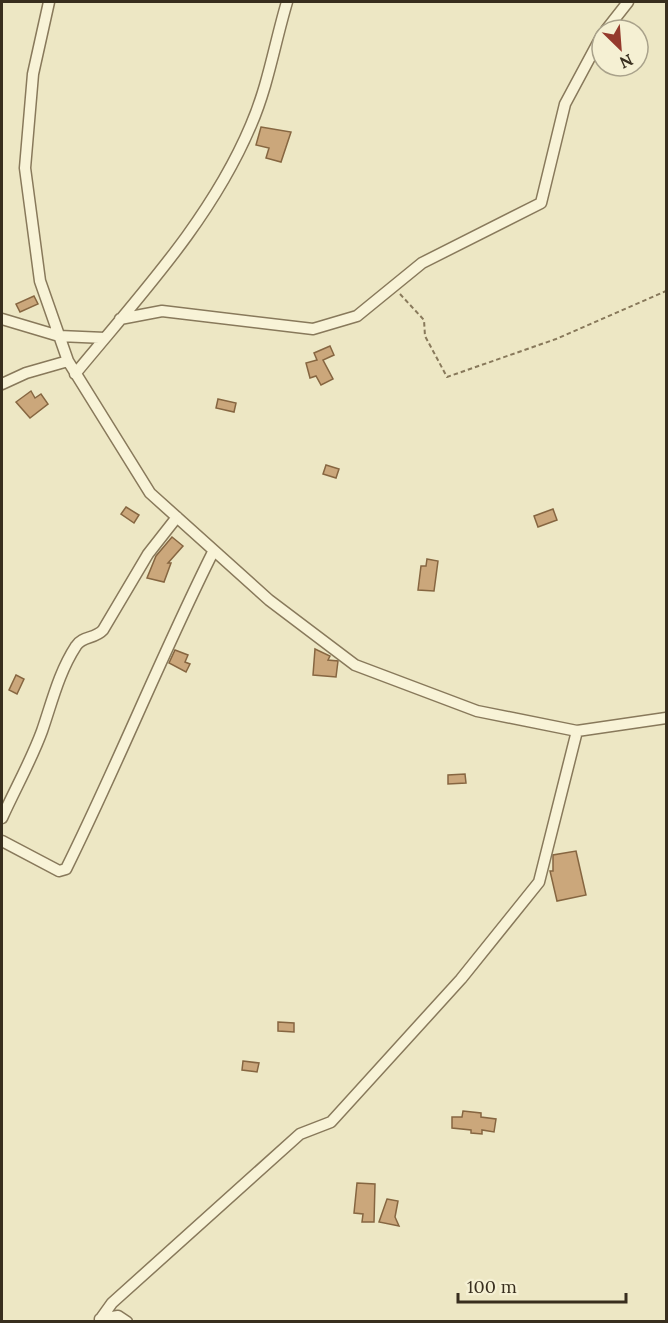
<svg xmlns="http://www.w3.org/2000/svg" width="668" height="1323" font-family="Lora,serif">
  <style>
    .building { fill: #cba77b; stroke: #866641; stroke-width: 1.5 }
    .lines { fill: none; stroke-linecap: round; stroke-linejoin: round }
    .street-casing { stroke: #88795b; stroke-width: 13 }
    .path { stroke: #88795b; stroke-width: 2; stroke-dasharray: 4.5 3; stroke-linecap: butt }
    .street { stroke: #f8f3d7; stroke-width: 10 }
  </style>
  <rect width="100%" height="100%" fill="#ede7c4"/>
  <!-- building -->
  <path class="building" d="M261,127L291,132L281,162L266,158L269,148L256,145Z
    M34,296L38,304L20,312L16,304Z
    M330,346L334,355L323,360L333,379L321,385L316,376L310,378L306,363L317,360L314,353Z
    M31,391L35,398L41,394L48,404L30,418L16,402Z
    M218,399L236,403L234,412L216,408Z
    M326,465L339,469L336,478L323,474Z
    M126,507L139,515L134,523L121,514Z
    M553,509L557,520L538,527L534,516Z
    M172,537L183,546L168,563H171L164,582L147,578L156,556Z
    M427,559L438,561L434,591L418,590L421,566H426Z
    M315,649L330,656L328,660L338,661L336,677L313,675Z
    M175,650L188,655L185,662L190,664L186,672L169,663Z
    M16,675L24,679L17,694L9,690Z
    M465,774L466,783L448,784V775Z
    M576,851L586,895L557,901L550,871H553V855Z
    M278,1022L294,1023V1032L278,1031Z
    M243,1061L259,1063L257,1072L242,1070Z
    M463,1111L481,1113V1117L496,1119L494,1132L482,1130V1134L471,1133V1130L452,1128V1117H462Z
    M357,1183L375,1184L374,1222H362L363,1214L354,1213Z
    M387,1199L398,1201L395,1217L399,1226L379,1222Z"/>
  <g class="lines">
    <defs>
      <path id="street" d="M49,2L33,74L25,168L40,281L68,361L150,493L269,600L355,665L477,711L577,731L666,718
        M606,30L628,2
        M2,319L59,336L105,338
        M120,319L162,311L313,329L357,316L422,263L541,203L565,104L602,35
        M75,374C140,295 211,220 251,125C268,86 275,42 287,2
        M2,384L26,373L68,361
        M2,818C15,789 31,761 42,731C52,702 59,672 76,646C82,636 95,639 103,630L148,554L177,517
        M2,841L59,871L66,869C118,764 161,656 213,552
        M102,1317L112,1303L300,1134L331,1122L461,979L539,882L577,731
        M100,1319L118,1316L127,1322"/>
    </defs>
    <!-- street casing -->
    <use href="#street" class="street-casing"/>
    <!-- path -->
    <path class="path" d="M400,294L424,320L425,336L447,377L556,339L666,291"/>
    <!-- street -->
    <use href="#street" class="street"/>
  </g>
  <!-- border -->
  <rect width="668" height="1323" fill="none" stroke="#382e1e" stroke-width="6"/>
  <!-- north arrow -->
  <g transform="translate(620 48) rotate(155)"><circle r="28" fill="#f5f0d3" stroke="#a9a28b" stroke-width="1.5"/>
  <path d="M0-4.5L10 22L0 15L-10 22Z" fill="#953a2c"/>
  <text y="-9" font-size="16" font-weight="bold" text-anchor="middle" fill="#382e1e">N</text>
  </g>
  <!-- scale -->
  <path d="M458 1293v9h168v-9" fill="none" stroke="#382e1e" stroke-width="3"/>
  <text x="467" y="1293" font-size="18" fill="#382e1e" stroke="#f5f0d3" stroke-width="4.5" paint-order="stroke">100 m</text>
</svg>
